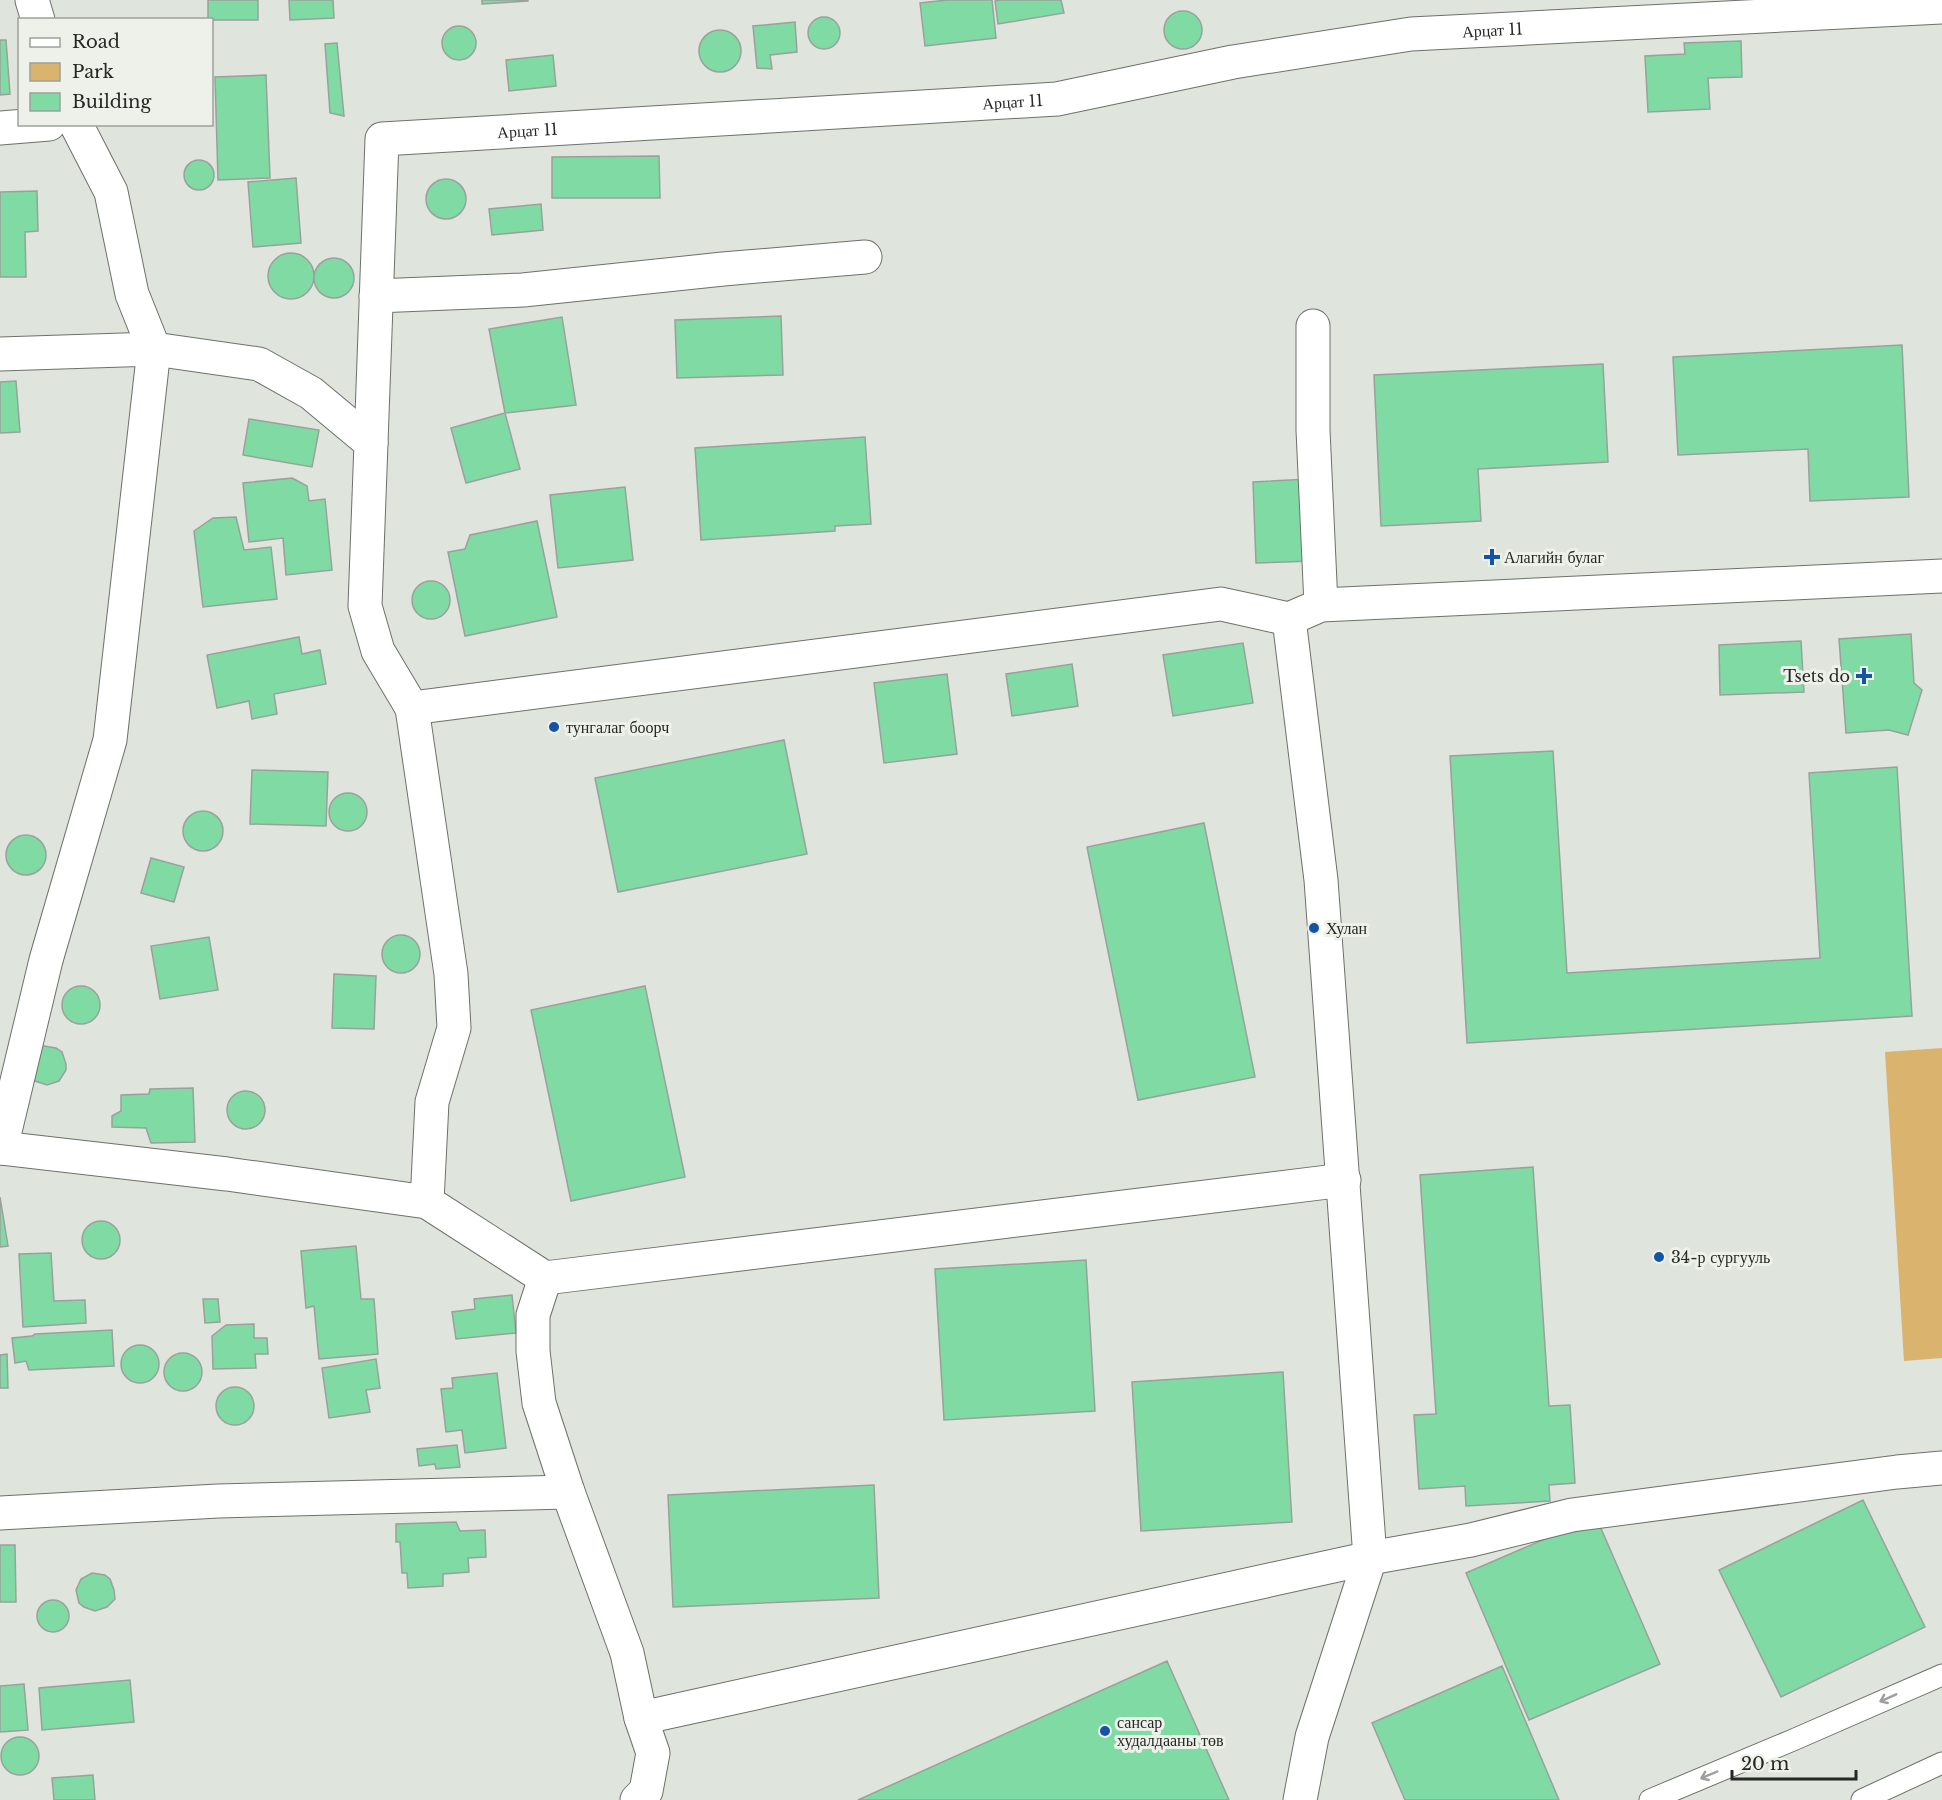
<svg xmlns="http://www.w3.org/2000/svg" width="1942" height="1800" font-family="'Libre Baskerville',serif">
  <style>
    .park { fill: #dab36f }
    .building { fill: #7fdba3; stroke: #9aa19c; stroke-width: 1.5 }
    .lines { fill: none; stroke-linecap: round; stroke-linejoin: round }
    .lane-casing { stroke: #6d716a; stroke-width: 23 }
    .street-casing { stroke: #6d716a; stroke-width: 35 }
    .lane { stroke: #fff; stroke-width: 21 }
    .street { stroke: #fff; stroke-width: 33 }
    .oneway { stroke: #9d9e9d }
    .poi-dot { fill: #1554a5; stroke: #edf1e9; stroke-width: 2 }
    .labels { text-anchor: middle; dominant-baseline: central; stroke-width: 6; stroke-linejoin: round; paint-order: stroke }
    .street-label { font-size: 16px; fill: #262825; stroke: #edf1e9 }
    .poi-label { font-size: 16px; fill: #262825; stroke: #edf1e9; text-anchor: start }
  </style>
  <rect width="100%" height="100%" fill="#dfe4dc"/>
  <!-- park -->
  <path class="park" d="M1942,1048V1358L1904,1361L1885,1052Z"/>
  <!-- building -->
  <path class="building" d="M208,0H258V20H208Z
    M289,0H333L334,18L290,20Z
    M482,0H528V1L482,4Z
    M947,0H992L996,38L925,46L920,3Z
    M1000,0H1061L1064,13L998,24L995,1Z
    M1164 30a19 19 0 1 1 38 0a19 19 0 1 1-38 0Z
    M808 33a16 16 0 1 1 32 0a16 16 0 1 1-32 0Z
    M795,22L797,52L770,55L772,69L757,68L753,26Z
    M442 43a17 17 0 1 1 34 0a17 17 0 1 1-34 0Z
    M699 51a21 21 0 1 1 42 0a21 21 0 1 1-42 0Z
    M0,40H6L10,94L0,95Z
    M1741,41L1742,77L1708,78L1710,109L1648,112L1645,56L1685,54L1684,43Z
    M337,43L344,116L330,113L325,44Z
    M553,55L556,86L509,91L506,60Z
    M266,75L270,178L218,180L215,77Z
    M659,156L660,198H552V157Z
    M184 175a15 15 0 1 1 30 0a15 15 0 1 1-30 0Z
    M296,178L301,243L253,247L248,182Z
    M426 199a20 20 0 1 1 40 0a20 20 0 1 1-40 0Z
    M37,191L38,231L25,232L26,277H0V192Z
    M541,204L543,230L492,235L489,209Z
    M268 276a23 23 0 1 1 46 0a23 23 0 1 1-46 0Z
    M314 278a20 20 0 1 1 40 0a20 20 0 1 1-40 0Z
    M781,316L783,375L677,378L675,320Z
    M562,317L576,405L505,413L489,329Z
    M1902,345L1909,497L1810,501L1808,449L1678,455L1673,357Z
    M1603,364L1608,462L1478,469L1481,521L1381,526L1374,375Z
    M16,381L20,432L0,433V382Z
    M505,413L520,469L466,483L451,428Z
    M249,419L319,430L312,467L243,455Z
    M865,437L871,524L835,526V531L701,540L695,448Z
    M292,478L307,486L309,501L325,499L332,570L286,575L283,538L249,542L243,483Z
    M1309,479L1312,561L1256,563L1253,482Z
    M625,487L633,560L558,568L550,495Z
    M236,517L244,550L271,547L277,599L203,607L194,531L213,518Z
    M537,521L557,617L465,636L448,552L465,549L470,535Z
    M412 600a19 19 0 1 1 38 0a19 19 0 1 1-38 0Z
    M1911,634L1914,683L1922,690L1908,735L1889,730L1846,733L1839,639Z
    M299,637L302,654L320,650L326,684L274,694L277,714L252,719L249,701L217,708L207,655Z
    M1801,641L1804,692L1720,695L1719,645Z
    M1243,643L1253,703L1173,716L1163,655Z
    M1072,664L1078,706L1012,716L1006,674Z
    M947,674L957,754L884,763L874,683Z
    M784,740L807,854L618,892L595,778Z
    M1553,751L1567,973L1820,958L1809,773L1897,767L1912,1016L1467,1043L1450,756Z
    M252,770L328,772L326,826L250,824Z
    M329 812a19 19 0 1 1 38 0a19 19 0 1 1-38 0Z
    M183 831a20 20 0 1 1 40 0a20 20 0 1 1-40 0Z
    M1204,823L1255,1077L1138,1100L1087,847Z
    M6 855a20 20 0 1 1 40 0a20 20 0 1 1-40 0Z
    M151,858L184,867L174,902L141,893Z
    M382 954a19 19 0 1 1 38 0a19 19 0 1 1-38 0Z
    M209,937L218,990L160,999L151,946Z
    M334,974L376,976L374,1029L332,1028Z
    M62 1005a19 19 0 1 1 38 0a19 19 0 1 1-38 0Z
    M645,986L685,1177L571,1201L531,1010Z
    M44,1046L56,1048L62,1052L66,1064V1070L59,1081L47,1085L35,1081L31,1077L38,1048Z
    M193,1088L195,1142L151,1143L146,1128L112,1127V1116L121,1111V1095L149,1094L150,1089Z
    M227 1110a19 19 0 1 1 38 0a19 19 0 1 1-38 0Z
    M1533,1167L1549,1406L1570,1405L1575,1483L1549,1485L1550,1501L1466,1506L1465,1486L1419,1489L1414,1415L1436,1414L1420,1175Z
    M0,1197L8,1246L0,1247Z
    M82 1240a19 19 0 1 1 38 0a19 19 0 1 1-38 0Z
    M356,1246L361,1299H374L378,1354L319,1359L314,1306L306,1308L301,1251Z
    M51,1253L54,1301L85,1300L86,1323L23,1327L19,1254Z
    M1086,1260L1095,1411L944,1420L935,1269Z
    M512,1295L516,1333L456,1339L452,1312L475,1309L474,1299Z
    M203,1299H218L220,1322L205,1323Z
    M254,1324V1338H267L268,1354H255L256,1368L213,1369L212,1336L226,1325Z
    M112,1330L114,1366L29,1370L26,1361L15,1363L12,1338L32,1336L35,1334Z
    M121 1364a19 19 0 1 1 38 0a19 19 0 1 1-38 0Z
    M164 1372a19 19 0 1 1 38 0a19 19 0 1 1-38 0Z
    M7,1354L8,1388H0V1355Z
    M376,1359L380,1388L366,1390L370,1412L329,1418L322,1368Z
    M1283,1372L1292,1522L1141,1531L1132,1382Z
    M497,1373L506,1448L465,1453L462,1430L446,1432L441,1389L453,1388L452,1378Z
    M216 1406a19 19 0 1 1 38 0a19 19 0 1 1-38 0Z
    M457,1445L460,1467L436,1469L435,1464L419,1466L417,1449Z
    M874,1485L879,1598L673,1607L668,1495Z
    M1863,1500L1925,1627L1781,1697L1719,1570Z
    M1596,1517L1660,1664L1529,1720L1466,1573Z
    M456,1522L460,1531L485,1530L486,1557L468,1558L469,1572L443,1574V1586L408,1588L407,1573H402L400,1542H396V1524Z
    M0,1545H15L16,1602H0Z
    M92,1573L105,1575L110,1579L114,1590L115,1599L107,1607L95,1611L84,1607L79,1603L76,1590L81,1579Z
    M37 1616a16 16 0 1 1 32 0a16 16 0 1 1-32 0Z
    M1167,1661L1229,1800H858Z
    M1502,1666L1559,1800H1405L1372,1723Z
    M130,1680L134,1722L42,1730L39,1688Z
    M24,1684L28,1730L0,1732V1686Z
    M1 1756a19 19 0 1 1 38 0a19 19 0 1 1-38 0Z
    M93,1775L95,1800H54L52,1778Z"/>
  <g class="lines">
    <defs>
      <path id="lane" d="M1650,1800L1793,1740L1942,1675
        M1862,1800L1942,1763"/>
      <g id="street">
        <path d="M32,0L38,20"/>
        <path d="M76,124L111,192L132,294L154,349L259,364L311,393L371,443L365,606L378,651L412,708L1221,604L1289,619L1321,605L1942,576"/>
        <path d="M0,128L49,124"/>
        <path d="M376,296L523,290L723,269L865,257"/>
        <path d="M1313,326V430L1321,605"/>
        <path d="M0,354L154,349L110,740L46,960L1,1148"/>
        <path id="s1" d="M371,443L382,139L1057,99L1233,62L1411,34L1942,7"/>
        <path d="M1289,619L1321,880L1370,1558L1312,1737L1300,1800"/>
        <path d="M412,708L451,974L454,1028L432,1102L427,1202"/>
        <path d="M0,1148L227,1174L427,1202L545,1278L1344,1180"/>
        <path d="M545,1278L533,1315V1351L539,1403L568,1492L627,1653L641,1718L653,1753L646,1791L637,1800"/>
        <path d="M0,1513L218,1501L568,1492"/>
        <path d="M641,1718L1370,1558L1471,1540L1572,1515L1897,1472L1942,1468"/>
      </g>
    </defs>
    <!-- lane casing -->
    <use href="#lane" class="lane-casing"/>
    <!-- street casing -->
    <use href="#street" class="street-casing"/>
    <!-- lane -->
    <use href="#lane" class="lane"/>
    <!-- street -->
    <use href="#street" class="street"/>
  </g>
  <!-- one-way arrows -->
  <defs><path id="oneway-shaft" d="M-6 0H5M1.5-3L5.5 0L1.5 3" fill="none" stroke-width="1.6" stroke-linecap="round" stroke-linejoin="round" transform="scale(1.5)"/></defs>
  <g class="oneway">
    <use href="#oneway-shaft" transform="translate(1888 1698) rotate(156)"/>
    <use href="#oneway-shaft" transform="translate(1709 1775) rotate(157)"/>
  </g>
  <!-- markers -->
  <g class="poi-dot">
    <path d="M1489 548h6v6h6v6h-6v6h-6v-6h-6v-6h6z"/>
    <path d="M1861 667h6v6h6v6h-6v6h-6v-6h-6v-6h6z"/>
    <circle cx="554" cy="727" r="6"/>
    <circle cx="1314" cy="928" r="6"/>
    <circle cx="1659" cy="1257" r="6"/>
    <circle cx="1105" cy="1731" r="6"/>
  </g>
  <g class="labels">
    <!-- street labels -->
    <g class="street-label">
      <text stroke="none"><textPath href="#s1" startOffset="1422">Арцат 11</textPath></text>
      <text stroke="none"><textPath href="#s1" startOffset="936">Арцат 11</textPath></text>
      <text stroke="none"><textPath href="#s1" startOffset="450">Арцат 11</textPath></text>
    </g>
    <!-- poi labels -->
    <g class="poi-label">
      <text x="1504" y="557">Алагийн булаг</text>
      <text x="1850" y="676" text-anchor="end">Tsets do</text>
      <text x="566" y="727">тунгалаг боорч</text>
      <text x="1326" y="928">Хулан</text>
      <text x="1671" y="1257">34-р сургууль</text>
      <text x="1117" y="1722">сансар<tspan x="1117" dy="18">худалдааны төв</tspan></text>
    </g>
  </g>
  <!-- legend -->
  <rect x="18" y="18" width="195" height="108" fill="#edf1e9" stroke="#9da19b" stroke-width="1.5"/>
  <rect x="30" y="38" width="30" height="9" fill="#ffffff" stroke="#9da19b" stroke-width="1.5"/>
  <text x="72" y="48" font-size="18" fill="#262825">Road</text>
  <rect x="30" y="63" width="30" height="18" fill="#dab36f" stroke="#9da19b" stroke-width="1.5"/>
  <text x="72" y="78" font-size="18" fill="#262825">Park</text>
  <rect x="30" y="93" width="30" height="18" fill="#7fdba3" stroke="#9da19b" stroke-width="1.5"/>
  <text x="72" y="108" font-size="18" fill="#262825">Building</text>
  <!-- scale -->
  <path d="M1732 1770v9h124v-9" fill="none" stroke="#262825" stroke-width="3"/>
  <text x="1741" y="1770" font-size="18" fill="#262825" stroke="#edf1e9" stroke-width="4.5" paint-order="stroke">20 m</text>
</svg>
